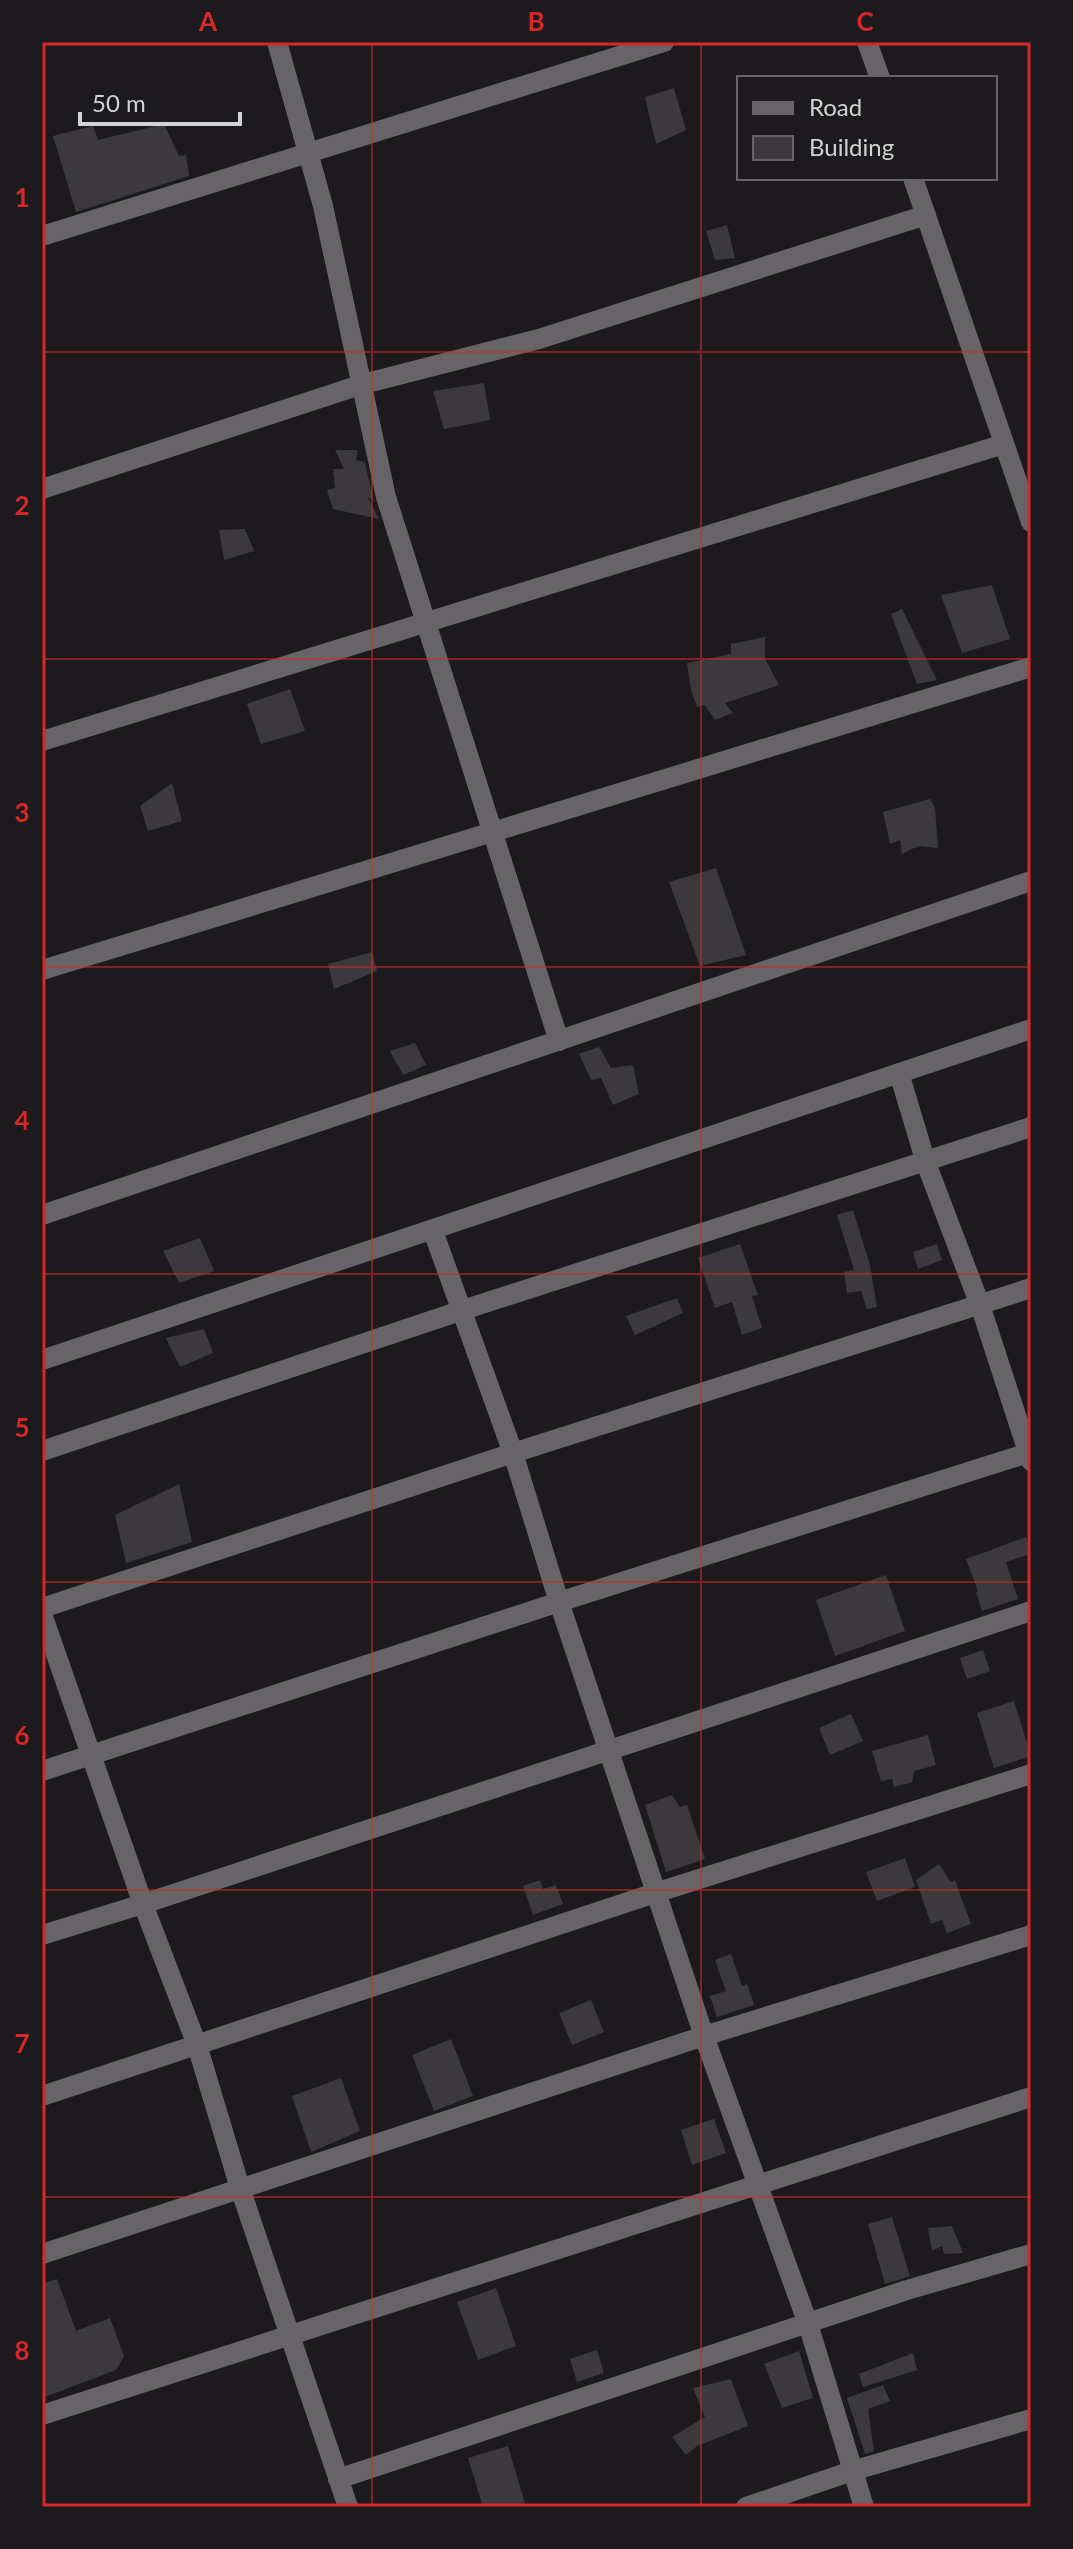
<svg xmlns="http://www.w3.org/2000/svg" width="1073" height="2549" font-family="Lato,sans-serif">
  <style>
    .building { fill: #3b393c }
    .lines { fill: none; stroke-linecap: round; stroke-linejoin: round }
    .minor { stroke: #666466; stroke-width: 20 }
    .grid { fill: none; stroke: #d62828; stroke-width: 2; stroke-opacity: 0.55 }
    .neatline { fill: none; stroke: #d62828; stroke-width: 3 }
    .grid-label { font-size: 26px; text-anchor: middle; font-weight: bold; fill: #d62828 }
  </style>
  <rect width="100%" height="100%" fill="#1c1a1d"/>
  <!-- building -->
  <path class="building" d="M674,88L686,130L656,144L645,97Z
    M164,124L179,156L186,155L189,176L76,212L53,136L93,126L98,140Z
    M727,225L735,258L715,260L706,231Z
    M484,383L490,420L444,429L433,391Z
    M335,450H358L356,460L365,462L373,499L368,498L379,519L333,509L327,490L335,488L333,469H344Z
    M245,529L254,551L224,560L219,530Z
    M992,585L1010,639L962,653L941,595Z
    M902,609L937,680L917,684L891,614Z
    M765,637V659L779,685L725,703L733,713L715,720L705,705L697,707L691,690L687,663L731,654V644Z
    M290,689L305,731L261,744L247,704Z
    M172,783L182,821L148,831L140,806Z
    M930,799L935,808L938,848L918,846L902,854L900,840L890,844L883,812Z
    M716,868L746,955L700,966L669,882Z
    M372,952L377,971L334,989L328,964Z
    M415,1043L426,1065L403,1075L390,1051Z
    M599,1047L611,1068L633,1065L639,1094L613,1105L601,1078L591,1080L579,1054Z
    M853,1210L870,1265L877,1307L867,1309L861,1291L847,1293L844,1272L854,1270L837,1215Z
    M200,1238L214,1271L179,1283L163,1251Z
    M740,1244L758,1295L752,1296L762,1328L742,1335L732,1302L715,1308L698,1258Z
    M937,1244L942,1260L918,1269L913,1252Z
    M677,1298L683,1313L635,1335L626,1316Z
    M204,1329L213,1353L180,1367L166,1338Z
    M179,1484L192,1542L126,1563L115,1515Z
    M1026,1537L1030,1554L1006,1562L1018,1599L982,1611L976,1592L978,1591L966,1559Z
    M886,1575L905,1631L835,1656L816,1600Z
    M983,1650L990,1671L967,1679L960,1658Z
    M1014,1701L1031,1756L994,1768L977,1713Z
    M851,1714L863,1741L830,1755L819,1728Z
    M928,1735L936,1765L914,1771L912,1782L894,1787L892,1779L881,1781L872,1751Z
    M672,1795L680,1807L687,1805L705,1859L666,1872L645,1805Z
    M905,1858L915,1887L877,1901L866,1872Z
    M939,1864L951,1882L955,1880L971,1924L947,1933L942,1920L931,1924L916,1880Z
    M540,1880L543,1889L556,1885L563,1904L533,1915L523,1886Z
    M731,1954L742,1986L747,1984L754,2005L717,2017L710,1996L726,1991L715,1960Z
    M591,2000L604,2032L572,2045L559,2013Z
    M451,2039L473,2096L434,2111L412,2055Z
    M341,2078L360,2131L311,2152L292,2096Z
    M714,2119L726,2153L692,2165L681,2130Z
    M892,2217L910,2276L885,2284L868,2224Z
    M952,2226L963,2253L944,2254L942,2246L932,2251L928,2228Z
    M57,2279L76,2331L110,2318L124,2356L116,2370L42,2398V2284Z
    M496,2288L516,2346L478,2360L457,2302Z
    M597,2350L604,2373L577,2382L570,2359Z
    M799,2351L813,2398L782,2408L764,2364Z
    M913,2353L917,2370L863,2387L859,2374Z
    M731,2379L748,2426L697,2446L686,2455L672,2437L705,2417L693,2388Z
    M883,2385L890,2401L868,2409L874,2451L865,2454L847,2398Z
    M508,2446L526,2507H483L468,2458Z"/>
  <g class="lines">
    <!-- minor -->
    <path class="minor" d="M277,42L323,206L386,497L559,1041
      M867,42L880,78
      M913,178L1031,522
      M42,236L664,42
      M42,489L363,384L539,339L926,215
      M42,741L1004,444
      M42,970L1031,667
      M899,1073L926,1163L980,1305L1031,1461
      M42,1215L1031,881
      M433,1231L513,1453L559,1602L704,2036L808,2324L864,2507
      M42,1360L1031,1029
      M42,1451L463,1310L1031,1127
      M42,1608L513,1453L1031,1288
      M42,1614L143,1904L197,2045L240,2188L348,2507
      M42,1771L559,1602L1031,1452
      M42,1935L143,1904L1031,1611
      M42,2096L655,1893L1031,1774
      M42,2254L704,2036L1031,1935
      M42,2415L1031,2097
      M338,2479L907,2290L1031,2254
      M746,2507L852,2471L1031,2419"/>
  </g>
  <!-- grid -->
  <path class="grid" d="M372,42V2507M701,42V2507M42,352H1031M42,659H1031M42,967H1031M42,1274H1031M42,1582H1031M42,1890H1031M42,2197H1031"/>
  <!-- border -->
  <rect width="1073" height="2549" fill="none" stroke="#1c1a1d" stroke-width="88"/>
  <!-- legend -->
  <rect x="737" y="76" width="260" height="104" fill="#1c1a1d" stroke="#656366" stroke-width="2"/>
  <rect x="753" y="102" width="40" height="12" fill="#666466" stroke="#656366" stroke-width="2"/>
  <text x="809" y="116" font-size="24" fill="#d2d1d3">Road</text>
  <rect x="753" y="136" width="40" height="24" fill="#3b393c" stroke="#656366" stroke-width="2"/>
  <text x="809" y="156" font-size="24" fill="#d2d1d3">Building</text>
  <!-- scale -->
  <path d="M80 112v12h160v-12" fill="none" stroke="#d2d1d3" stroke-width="4"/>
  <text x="92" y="112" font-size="24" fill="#d2d1d3" stroke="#1c1a1d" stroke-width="6" paint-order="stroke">50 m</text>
  <rect x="44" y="44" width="985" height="2461" class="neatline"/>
  <g class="grid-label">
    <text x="208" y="31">A</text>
    <text x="536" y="31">B</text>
    <text x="865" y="31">C</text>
    <text x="22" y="207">1</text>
    <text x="22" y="515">2</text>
    <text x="22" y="822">3</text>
    <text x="22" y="1130">4</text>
    <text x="22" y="1437">5</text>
    <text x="22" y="1745">6</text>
    <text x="22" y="2053">7</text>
    <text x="22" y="2360">8</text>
  </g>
</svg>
